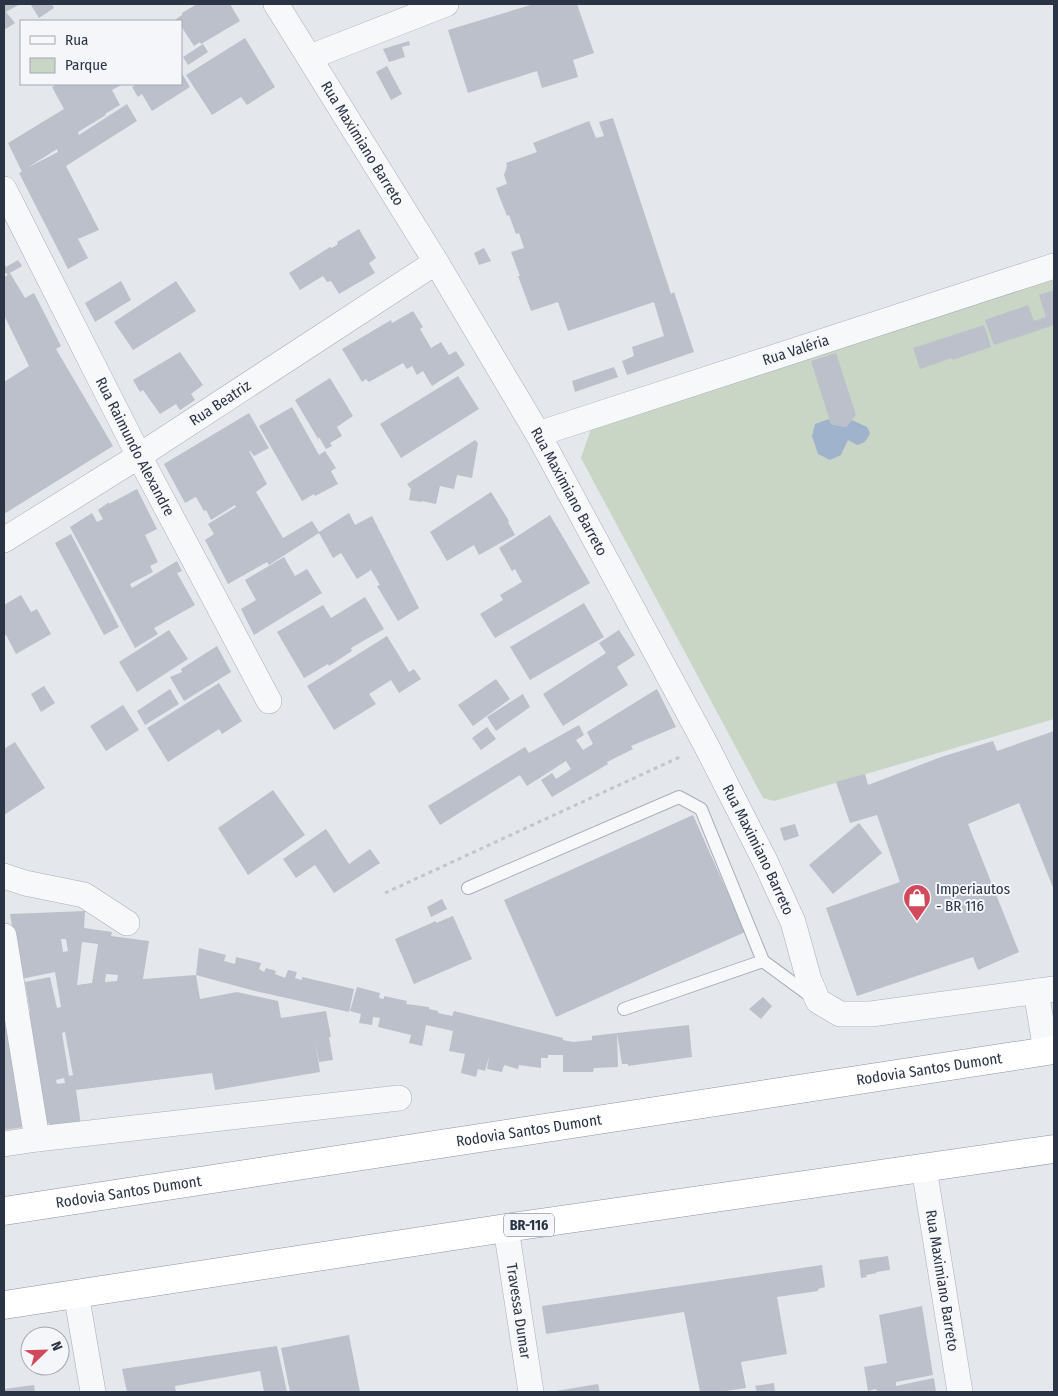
<svg xmlns="http://www.w3.org/2000/svg" width="1058" height="1396" font-family="'Fira Sans Condensed',sans-serif">
  <style>
    .green { fill: #c9d6c5 }
    .water { fill: #9fb4cc }
    .building { fill: #bbc0ca; fill-rule: evenodd }
    .lines { fill: none; stroke-linecap: round; stroke-linejoin: round }
    .service-casing { stroke: #a9aeb7; stroke-width: 14 }
    .minor-casing { stroke: #a9aeb7; stroke-width: 26 }
    .trunk-casing { stroke: #8b94a3; stroke-width: 29 }
    .path { stroke: #c2c5cb; stroke-width: 3; stroke-dasharray: 4 4; stroke-linecap: butt }
    .service { stroke: #f7f8fa; stroke-width: 12 }
    .minor { stroke: #f7f8fa; stroke-width: 25 }
    .trunk { stroke: #fff; stroke-width: 28 }
    .labels { text-anchor: middle; dominant-baseline: central; stroke-width: 4; stroke-linejoin: round; paint-order: stroke }
    .shield { fill: #f4f6f9; stroke: #676e7b; stroke-width: 1 }
    .shield-label { font-size: 14px; font-weight: bold; fill: #2b3445 }
    .street-label { font-size: 15px; fill: #2b3445; stroke: #f4f6f9 }
    .poi-label { font-size: 15px; fill: #2b3445; stroke: #f4f6f9; text-anchor: start }
  </style>
  <rect width="100%" height="100%" fill="#e4e7ec"/>
  <!-- green -->
  <path class="green" d="M1054,273V719L774,801L763,798L581,458L591,429Z"/>
  <!-- water -->
  <path class="water" d="M829,419L831,424L846,427L852,420L867,427L870,433C867,440 865,443 857,445L848,440L841,455L830,460L818,454L812,436L815,424Z"/>
  <!-- building -->
  <path class="building" d="M4,4H20L6,12L15,23L4,30Z
    M33,4H52L54,8L39,18L31,5Z
    M197,4H230L240,21L201,44L200,42L194,46L181,26V21H178L176,19L182,15V13Z
    M534,4H577L594,53L573,60L578,77L542,88L537,71L468,93L448,30Z
    M245,38L275,87L247,105L241,97L212,115L186,75Z
    M409,41L410,45L402,47L405,57L389,62L383,49Z
    M203,44L208,52L188,65L183,57Z
    M387,66L402,94L391,100L376,72Z
    M181,72L190,87L152,111L142,94L138,97L132,87L138,84H155L156,85L159,84H181Z
    M58,84H123L112,90L120,105L105,114L106,115L78,132L79,135L127,104L137,121L66,166L99,230L78,239L88,258L68,269L19,173L22,172L8,143L64,109L52,87ZM57,149L58,152L27,168Z
    M613,118L671,294L674,292L694,352L627,375L622,361L634,356L632,347L664,336L654,302L568,331L558,302L531,311L518,276H520L511,252L524,248L519,233L516,234L509,215L507,216L496,188L507,184L504,175L507,166L506,163L537,152L533,143L589,121L596,138L604,136L599,122Z
    M359,229L376,258L369,263L375,273L339,294L331,281L327,282L323,276L300,290L289,273L330,247L332,248L338,244L337,242Z
    M484,248L491,261L479,265L474,253Z
    M18,260L22,266L10,273L25,298L34,293L61,346L56,349L113,446L4,514V382L29,366L4,315V277L8,275L6,273L4,274V263L6,267Z
    M121,281L131,300L95,322L85,303Z
    M176,281L196,311L133,350L114,322Z
    M1054,290V325L994,345L985,320L1028,305L1034,321L1046,317L1039,295Z
    M413,311L423,327L420,329L431,348L441,342L449,355L456,351L465,365L432,386L423,371L417,375L412,366L407,369L403,363L369,382L366,379L362,382L342,349L391,320L392,323Z
    M984,325L991,347L952,360V358L920,369L913,348Z
    M180,352L203,385L191,394L195,400L180,410L176,404L160,414L143,390L140,392L133,380Z
    M836,353L856,415L846,427L831,424L811,361Z
    M614,367L618,377L575,392L572,381Z
    M458,376L479,409L401,458L380,424Z
    M330,378L353,416L337,427L342,436L330,443L332,446L326,449L319,437L318,439L317,437L295,400Z
    M292,407L319,455L325,451L336,468L331,471L338,484L315,496L314,494L302,501L259,426Z
    M249,413L269,448L254,456L250,451H249L267,484L256,492L283,538L312,521L319,532L349,513L355,525L372,516L419,608L398,621L377,586L380,585L371,570L357,579L341,553L333,558L319,533L269,565L267,562L228,584L205,540L214,534L208,524L236,507L235,505L211,520L206,510L204,511L196,497L185,503L164,464Z
    M475,440L478,443L472,478L457,475L454,489L440,486L436,504L422,501L421,502L409,500L411,489L407,484Z
    M137,489L157,529L145,535L158,562L150,566L153,572L130,584L132,588L177,561L182,571L177,573L195,605L154,628L158,634L135,648L70,527L92,513L97,522L103,519L98,510L109,502V504Z
    M491,492L509,521L508,522L515,535L479,555L474,545L447,561L430,532Z
    M550,515L590,583L495,638L480,614L503,600L500,595L522,582L515,569L512,571L499,548Z
    M71,534L119,627L104,635L55,543Z
    M284,557L295,576L307,569L322,593L254,635L241,609L256,600L245,580Z
    M21,595L31,612L37,609L51,634L16,654L6,635L4,636V605Z
    M365,597L384,629L351,648L352,651L329,666L328,664L304,678L277,632L323,605L331,618Z
    M584,603L604,637L530,680L510,647Z
    M169,630L188,659L137,692L119,662Z
    M619,630L635,655L617,667L628,685L563,726L543,694L606,653L599,643Z
    M387,636L409,672L414,669L421,679L399,693L391,680L369,694L376,704L334,730L307,686Z
    M217,646L231,672L184,701L170,677L182,672L181,669Z
    M496,679L510,699L473,726L458,705Z
    M219,683L242,721L222,734L219,729L168,762L147,728Z
    M44,686L55,703L41,712L31,694Z
    M170,689L179,704L145,725L137,711Z
    M657,689L676,727L631,746L633,749L607,762L608,764L552,797L541,780L552,773L556,779L571,769L566,761L527,786L520,775L440,825L428,806L525,747L529,753L579,725L584,735L576,740L583,750L593,744L587,732Z
    M523,694L530,707L496,731L487,717Z
    M123,705L139,730L106,751L90,726Z
    M487,727L496,739L481,750L472,738Z
    M1054,731V890L1019,803L968,824L1019,952L978,970L973,957L857,996L826,908L900,882L877,815L850,823L836,782L865,774L868,785L941,757L993,741L997,751Z
    M15,742L45,788L4,815V749Z
    M273,790L305,835L248,875L218,828Z
    M693,815L745,932L556,1017L504,900Z
    M859,823L882,853L833,894L809,865Z
    M795,824L799,836L784,841L780,828Z
    M326,829L349,864L370,849L380,863L334,893L315,865L296,878L283,859Z
    M442,899L447,909L431,917L427,907Z
    M85,911L84,928L112,932L111,936L149,941L143,979L196,975L200,999L237,992L278,1001L281,1018L326,1011L331,1037H329L333,1060L319,1062L315,1039L320,1072L215,1090L212,1073L76,1090L81,1125L51,1130L49,1123L46,1124L26,1014L30,1012L25,982L50,977L57,1008L61,1007L55,972L21,979L10,914ZM61,939H66L68,951L63,952ZM82,942L98,944L92,983L77,985ZM106,974L118,975L117,981L105,982ZM65,1032L73,1075L69,1076L62,1033ZM64,1078L65,1083L57,1084L56,1080Z
    M453,916L472,959L414,984L395,939L436,921V923Z
    M199,948L226,955L224,961L235,964L236,957L261,963L259,969L264,972L266,968L276,971L275,974L285,978L288,970L297,972L295,978L302,980V977L354,989L349,1012L251,990L196,975Z
    M357,987L380,993L379,998L384,999V996L407,1001L406,1004L429,1007V1009L438,1011V1013L452,1016L454,1011L563,1038V1040L573,1042L592,1040V1036L617,1033L618,1067L594,1068L593,1072H563V1055H548V1058H541V1068L519,1065L518,1069L504,1065L502,1072L487,1069L489,1057L485,1071L478,1069L476,1077L461,1073L465,1054L449,1051L453,1031L426,1025L422,1046L409,1043L411,1035L378,1027L380,1018L373,1017L372,1025L359,1023L361,1014L350,1011Z
    M763,997L772,1006L761,1019L749,1009Z
    M689,1025L692,1057L628,1066V1064H622L617,1033Z
    M4,1026H8L25,1127L4,1130Z
    M888,1256L890,1270L876,1272L877,1273L866,1275L867,1277L861,1278L859,1260Z
    M822,1265L825,1287L818,1289V1291L777,1297L787,1354L741,1362L746,1388L719,1392H700L684,1312L546,1334L542,1306Z
    M922,1306L933,1375L896,1382V1386L934,1378L936,1392H877L876,1389L868,1391L864,1367L887,1363L879,1315Z
    M349,1335L360,1392H290L281,1348Z
    M277,1346L287,1392H264L260,1371L175,1386L176,1392H127L122,1369Z
    M774,1383L775,1392H757L755,1386Z
    M598,1384L600,1392H556V1391Z
    M34,1385L35,1392H4V1389Z"/>
  <g class="lines">
    <defs>
      <path id="service" d="M468,888L679,797L701,809L763,961L812,997
        M624,1009L763,961"/>
      <g id="minor">
        <path id="s1" d="M276,4L436,262L538,434L706,745L765,861L793,922L809,980L818,1001L840,1014H871L1054,989"/>
        <path d="M310,57L446,4"/>
        <path id="s2" d="M4,189L139,456L269,701"/>
        <path id="s3" d="M538,434L1054,266"/>
        <path id="s4" d="M4,540L139,456L436,262"/>
        <path d="M4,876L25,883L84,895L127,923"/>
        <path d="M4,936L37,1139"/>
        <path d="M1036,991L1046,1051"/>
        <path d="M4,1144L37,1139L399,1098"/>
        <path id="s5" d="M924,1168L960,1392"/>
        <path id="s6" d="M506,1228L531,1392"/>
        <path d="M76,1293L93,1392"/>
      </g>
      <g id="trunk">
        <path id="s7" d="M4,1211L1054,1050"/>
        <path d="M4,1305L506,1228L1054,1149"/>
      </g>
    </defs>
    <!-- service casing -->
    <use href="#service" class="service-casing"/>
    <!-- minor casing -->
    <use href="#minor" class="minor-casing"/>
    <!-- trunk casing -->
    <use href="#trunk" class="trunk-casing"/>
    <!-- path -->
    <path class="path" d="M385,893L682,756"/>
    <!-- service -->
    <use href="#service" class="service"/>
    <!-- minor -->
    <use href="#minor" class="minor"/>
    <!-- trunk -->
    <use href="#trunk" class="trunk"/>
  </g>
  <!-- icons -->
  <defs>
    <symbol id="shop-pin" viewBox="-11 -11 22 30"><path d="M0 17L-7.5 6A9.5 9.5 0 1 1 7.5 6Z" fill="#d1495b" stroke="#f4f6f9"/><path d="M-5-2.5h2.3a2.7 3.5 0 0 1 5.4 0H5L5.5 6h-11ZM-1.5-2.5h3a1.5 2.3 0 0 0-3 0Z" fill="#fff"/></symbol>
  </defs>
  <g fill-rule="evenodd">
    <use href="#shop-pin" x="901" y="882" width="32" height="43"/>
  </g>
  <g class="labels">
    <!-- shield labels -->
    <rect class="shield" x="504" y="1213.5" width="50" height="23" rx="4"/>
    <g class="shield-label">
      <text x="529" y="1225">BR-116</text>
    </g>
    <!-- street labels -->
    <g class="street-label">
      <text stroke="none"><textPath href="#s1" startOffset="164">Rua Maximiano Barreto</textPath></text>
      <text stroke="none"><textPath href="#s3" startOffset="271">Rua Valéria</textPath></text>
      <text stroke="none"><textPath href="#s4" startOffset="256">Rua Beatriz</textPath></text>
      <text stroke="none"><textPath href="#s2" startOffset="289">Rua Raimundo Alexandre</textPath></text>
      <text stroke="none"><textPath href="#s1" startOffset="569">Rua Maximiano Barreto</textPath></text>
      <text stroke="none"><textPath href="#s1" startOffset="974">Rua Maximiano Barreto</textPath></text>
      <text stroke="none"><textPath href="#s7" startOffset="936">Rodovia Santos Dumont</textPath></text>
      <text stroke="none"><textPath href="#s7" startOffset="531">Rodovia Santos Dumont</textPath></text>
      <text stroke="none"><textPath href="#s7" startOffset="126">Rodovia Santos Dumont</textPath></text>
      <text stroke="none"><textPath href="#s5" startOffset="114">Rua Maximiano Barreto</textPath></text>
      <text stroke="none"><textPath href="#s6" startOffset="84">Travessa Dumar</textPath></text>
    </g>
    <!-- poi labels -->
    <g class="poi-label">
      <text x="936" y="889">Imperiautos<tspan x="936" dy="17">- BR 116</tspan></text>
    </g>
  </g>
  <!-- border -->
  <rect width="1058" height="1396" fill="none" stroke="#2b3445" stroke-width="10"/>
  <!-- legend -->
  <rect x="20" y="20" width="162" height="65" fill="#f4f6f9" stroke="#a4a8b1"/>
  <rect x="30" y="36" width="25" height="8" fill="#f7f8fa" stroke="#a4a8b1"/>
  <text x="65" y="45" font-size="15" fill="#2b3445">Rua</text>
  <rect x="30" y="58" width="25" height="15" fill="#c9d6c5" stroke="#a4a8b1"/>
  <text x="65" y="70" font-size="15" fill="#2b3445">Parque</text>
  <!-- north arrow -->
  <g transform="translate(45 1351) rotate(67)"><circle r="24" fill="#f4f6f9" stroke="#a4a8b1"/>
  <path d="M0-4L9 19L0 12L-9 19Z" fill="#d1495b"/>
  <text y="-8" font-size="14" font-weight="bold" text-anchor="middle" fill="#2b3445">N</text>
  </g>
</svg>
